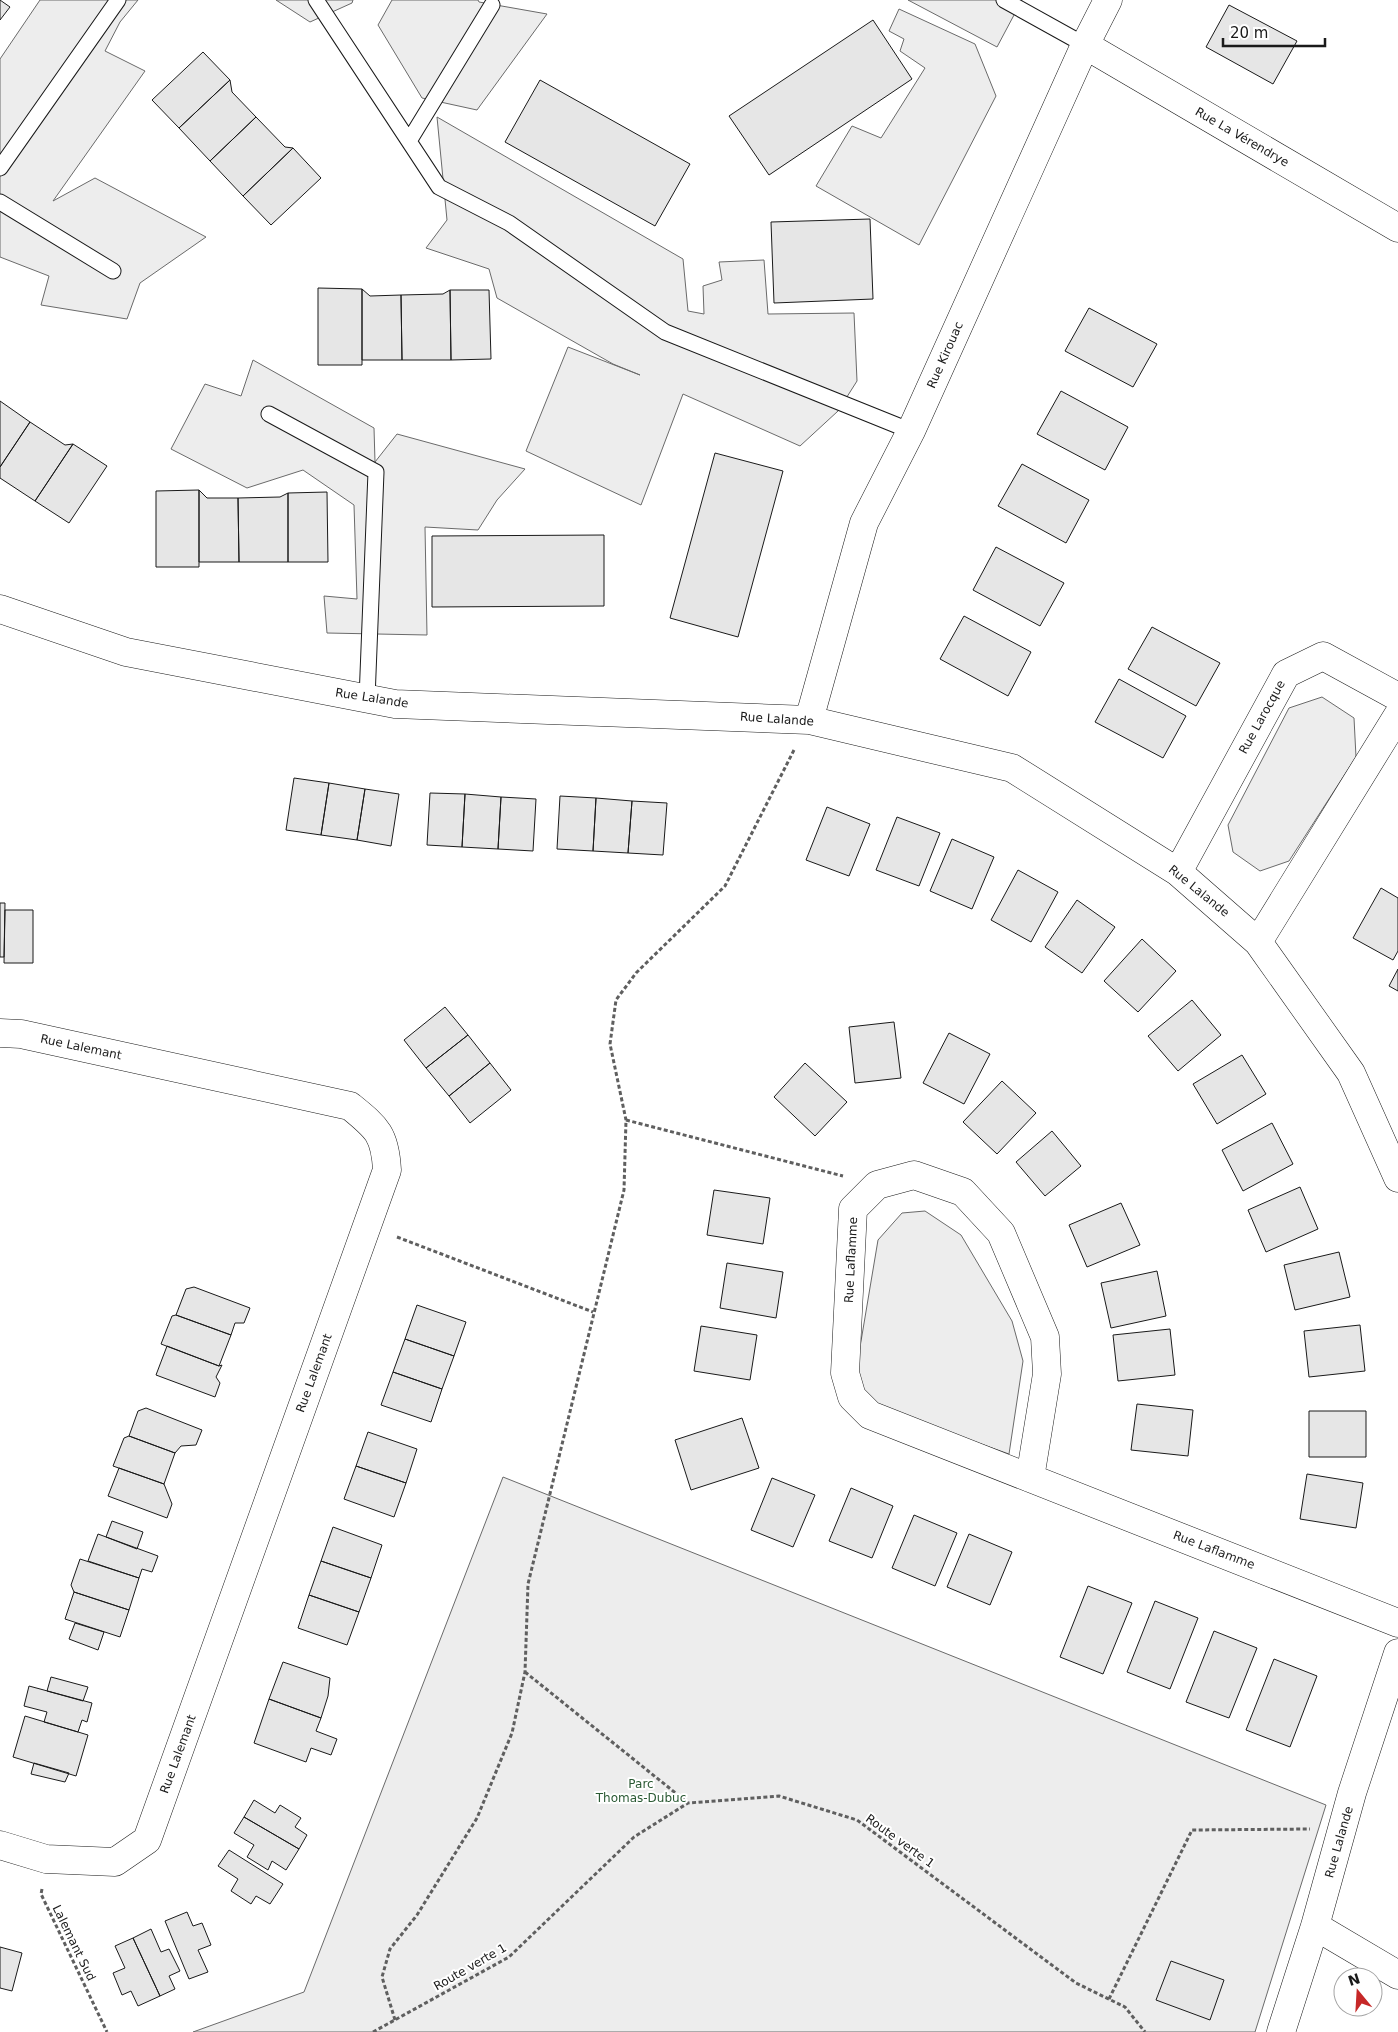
<svg xmlns="http://www.w3.org/2000/svg" width="1398" height="2032" font-family="'DejaVu Sans',sans-serif">
  <style>
    .built { fill: #ededed; stroke: #6a6a6a }
    .building { fill: #e6e6e6; stroke: #1a1a1a }
    .lines { fill: none; stroke-linecap: round; stroke-linejoin: round }
    .lane-casing { stroke: #1a1a1a; stroke-width: 17 }
    .street-casing { stroke: #1a1a1a; stroke-width: 29 }
    .path { stroke: #5f5f5f; stroke-width: 3; stroke-dasharray: 4 2.5; stroke-linecap: butt }
    .lane { stroke: #fff; stroke-width: 15 }
    .street { stroke: #fff; stroke-width: 28 }
    .labels { text-anchor: middle; dominant-baseline: central; stroke-width: 4; stroke-linejoin: round; paint-order: stroke }
    .street-label { font-size: 12px; fill: #1a1a1a; stroke: #fff }
    .park-label { font-size: 12px; fill: #2b5a34; stroke: #fff }
  </style>
  <rect width="100%" height="100%" fill="#fff"/>
  <!-- built -->
  <path class="built" d="M40,0H138L120,22L105,51L145,71L53,201L95,178L206,237L140,283L127,319L41,305L49,276L0,257V59Z
    M276,0H353L352,3L310,22Z
    M392,0H478L479,2L547,14L477,110L422,98L378,25Z
    M908,0H1022L997,47Z
    M899,9L975,44L996,96L919,245L816,186L852,126L881,138L925,68L900,51L904,39L889,31Z
    M437,117L683,259L688,311L704,314L703,286L722,280L719,262L764,260L768,314L854,313L857,381L838,411L800,446L683,394L641,505L526,451L568,347L640,375L613,364L497,298L489,269L426,248L447,220Z
    M253,360L374,428L375,462L397,434L525,469L497,500L478,530L425,527L427,635L327,633L324,596L357,599L354,505L303,470L247,488L171,449L205,384L241,396Z
    M1322,697L1354,718L1356,757L1289,861L1260,871L1233,852L1228,825L1289,708Z
    M925,1211L961,1235L1012,1321L1023,1361L1009,1454L877,1407L862,1393L856,1371L878,1240L902,1213Z
    M503,1477L1326,1805L1255,2032H193L304,1992Z"/>
  <!-- building -->
  <path class="building" d="M0,0L10,7L0,20Z
    M1229,5L1297,41L1273,84L1206,47Z
    M873,20L912,79L769,175L729,116Z
    M203,52L230,80L179,128L152,100Z
    M230,80L232,92L256,117L210,161L179,128Z
    M540,80L690,164L655,226L505,142Z
    M256,117L285,147L293,148L243,196L210,161Z
    M293,148L321,178L271,225L243,196Z
    M870,219L873,299L774,303L771,222Z
    M318,288L362,289V365H318Z
    M362,289L370,296L401,295L402,360H362Z
    M450,290H489L491,359L451,360Z
    M450,290L451,360H402L401,295L443,294Z
    M1089,308L1157,344L1133,387L1065,351Z
    M1061,391L1128,427L1105,470L1037,434Z
    M0,401L30,422L0,467Z
    M30,422L65,445L73,444L35,501L0,478V467Z
    M73,444L107,466L69,523L35,501Z
    M715,453L783,471L738,637L670,618Z
    M1022,464L1089,500L1066,543L998,506Z
    M199,490L207,498H238L239,562H199Z
    M199,490V567H156V491Z
    M327,492L328,562H288V493Z
    M288,493V562H239L238,498L280,497Z
    M604,535V606L432,607V536Z
    M996,547L1064,583L1040,626L973,590Z
    M964,616L1031,652L1008,696L940,659Z
    M1152,627L1220,663L1196,706L1128,669Z
    M1119,679L1186,716L1163,758L1095,722Z
    M294,778L329,783L321,835L286,830Z
    M329,783L365,789L357,840L321,835Z
    M365,789L399,794L391,846L357,840Z
    M430,793L465,794L462,847L427,845Z
    M465,794L501,797L498,849L462,847Z
    M560,796L596,798L593,851L557,849Z
    M501,797L536,799L533,851L498,849Z
    M596,798L632,801L628,853L593,851Z
    M632,801L667,803L663,855L628,853Z
    M827,807L870,824L849,876L806,860Z
    M897,817L940,833L919,886L876,870Z
    M952,839L994,857L972,909L930,891Z
    M1018,870L1058,892L1031,942L991,920Z
    M1381,888L1398,898V951L1393,960L1353,938Z
    M1077,900L1115,927L1082,973L1045,947Z
    M0,903H5L4,957H0Z
    M5,910H33V963H4Z
    M1142,939L1176,971L1138,1012L1104,981Z
    M1398,969V991L1389,986Z
    M1192,1000L1221,1035L1178,1071L1148,1036Z
    M445,1007L468,1035L426,1068L404,1040Z
    M894,1022L901,1078L855,1083L849,1027Z
    M949,1033L990,1054L964,1104L923,1083Z
    M468,1035L490,1063L449,1096L426,1068Z
    M1242,1055L1266,1094L1217,1124L1193,1084Z
    M490,1063L511,1090L470,1123L449,1096Z
    M805,1063L847,1102L815,1136L774,1097Z
    M1002,1081L1036,1113L997,1154L963,1122Z
    M1272,1123L1293,1164L1243,1191L1222,1150Z
    M1052,1131L1081,1166L1045,1196L1016,1162Z
    M1300,1187L1318,1229L1266,1252L1248,1210Z
    M714,1190L770,1198L763,1244L707,1235Z
    M1121,1203L1140,1245L1087,1267L1069,1225Z
    M1339,1252L1350,1297L1295,1310L1284,1265Z
    M727,1263L783,1272L776,1318L720,1308Z
    M1157,1271L1166,1316L1111,1328L1101,1283Z
    M194,1287L250,1308L244,1323H235L231,1335L176,1315L186,1289Z
    M417,1305L466,1322L454,1356L405,1339Z
    M176,1315L231,1335L219,1366L161,1344L172,1316Z
    M1360,1325L1365,1371L1309,1377L1304,1331Z
    M701,1326L757,1335L750,1380L694,1371Z
    M1170,1329L1175,1375L1118,1381L1113,1335Z
    M405,1339L454,1356L442,1389L393,1372Z
    M167,1346L219,1366L222,1365L216,1377L220,1383L215,1397L156,1375Z
    M393,1372L442,1389L431,1422L381,1405Z
    M1137,1404L1193,1410L1188,1456L1131,1450Z
    M146,1408L202,1430L196,1445L181,1446L175,1453L129,1436L138,1411Z
    M1309,1411H1366V1457H1309Z
    M742,1418L759,1468L691,1490L675,1440Z
    M368,1432L417,1449L406,1483L356,1466Z
    M129,1436L175,1453L164,1484L113,1466L124,1438Z
    M356,1466L406,1483L394,1517L344,1499Z
    M119,1468L164,1484L172,1504L167,1518L108,1496Z
    M1307,1474L1363,1483L1356,1528L1300,1519Z
    M772,1478L815,1495L793,1547L751,1530Z
    M851,1488L893,1506L872,1558L829,1541Z
    M914,1515L957,1533L935,1586L892,1568Z
    M112,1521L143,1532L137,1549L106,1537Z
    M333,1527L382,1545L371,1578L321,1561Z
    M98,1534L158,1556L152,1572L142,1569L139,1578L88,1561Z
    M969,1534L1012,1552L990,1605L947,1587Z
    M80,1559L139,1578L129,1610L74,1592L71,1585Z
    M321,1561L371,1578L359,1612L309,1595Z
    M1088,1586L1132,1603L1103,1674L1060,1657Z
    M74,1592L129,1610L120,1637L65,1619Z
    M309,1595L359,1612L347,1645L298,1628Z
    M1155,1601L1198,1618L1170,1689L1127,1672Z
    M75,1623L104,1632L98,1650L69,1639Z
    M1214,1631L1257,1648L1229,1718L1186,1702Z
    M1274,1659L1317,1676L1290,1747L1246,1730Z
    M283,1662L330,1678L328,1696L321,1718L269,1699Z
    M51,1677L88,1687L83,1701L47,1691Z
    M29,1686L92,1703L87,1722L82,1720L78,1732L44,1722L47,1712L24,1706Z
    M269,1699L321,1718L316,1731L337,1739L331,1755L311,1748L306,1762L254,1743Z
    M25,1716L88,1735L76,1776L13,1757Z
    M34,1763L69,1773L65,1782L31,1774Z
    M254,1800L275,1813L280,1805L301,1818L295,1827L307,1835L299,1849L244,1817Z
    M244,1817L299,1849L286,1870L272,1861L268,1870L247,1857L254,1845L234,1833Z
    M229,1850L283,1884L270,1904L256,1896L251,1904L231,1891L238,1879L218,1866Z
    M187,1912L193,1926L202,1923L211,1945L198,1950L208,1972L189,1979L165,1921Z
    M151,1929L161,1952L169,1949L180,1971L169,1976L175,1989L160,1996L133,1938Z
    M133,1938L160,1996L138,2006L131,1991L122,1995L113,1973L125,1968L115,1946Z
    M0,1947L22,1953L12,1991L0,1988Z
    M1171,1961L1224,1980L1210,2020L1156,2000Z"/>
  <g class="lines">
    <defs>
      <path id="lane" d="M316,0L439,187L509,223L665,332L911,431
        M1004,0L1085,45
        M409,141L492,5
        M0,168L118,0
        M0,202L113,271
        M269,414L376,472L367,699"/>
      <path id="street" d="M1085,45L1398,228
        M0,609L126,652L395,704L809,720L1012,768L1178,872L1258,942L1351,1073L1398,1178
        M809,720L864,523L911,431L1085,45L1108,0
        M1178,872L1286,674L1323,656L1398,697
        M1258,942L1398,715
        M0,1033L21,1034L350,1106C377,1128 385,1134 387,1170L147,1840L115,1862L46,1859L0,1845
        M1030,1478L1047,1374L1045,1337L1001,1233L963,1192L914,1175L877,1185L853,1209L845,1373L852,1397L870,1415L1398,1623
        M1315,1926L1398,1975
        M1281,2032L1315,1926L1352,1793L1398,1653"/>
    </defs>
    <!-- lane casing -->
    <use href="#lane" class="lane-casing"/>
    <!-- street casing -->
    <use href="#street" class="street-casing"/>
    <!-- path -->
    <path class="path" d="M626,1120L843,1176
      M397,1237L593,1312
      M525,1672L688,1803
      M42,1889L41,1894L107,2032
      M1109,1999L1192,1830L1310,1829
      M395,2020L382,1977L390,1949L417,1915L477,1818L512,1733L525,1672L528,1584L624,1190L626,1120L610,1044L616,1000L636,973L725,886L794,750
      M373,2032L509,1957L634,1837L688,1803L779,1796L857,1820L1076,1983L1125,2007L1145,2032"/>
    <!-- lane -->
    <use href="#lane" class="lane"/>
    <!-- street -->
    <use href="#street" class="street"/>
  </g>
  <g class="labels">
    <!-- street labels -->
    <g class="street-label">
      <text transform="translate(1242 137) rotate(30)">Rue La Vérendrye</text>
      <text transform="translate(945 355) rotate(-66)">Rue Kirouac</text>
      <text transform="translate(372 698) rotate(9)">Rue Lalande</text>
      <text transform="translate(1262 717) rotate(-61)">Rue Larocque</text>
      <text transform="translate(777 719) rotate(4)">Rue Lalande</text>
      <text transform="translate(1199 891) rotate(39)">Rue Lalande</text>
      <text transform="translate(81 1047) rotate(12)">Rue Lalemant</text>
      <text transform="translate(851 1260) rotate(-87)">Rue Laflamme</text>
      <text transform="translate(314 1373) rotate(-70)">Rue Lalemant</text>
      <text transform="translate(1214 1550) rotate(21)">Rue Laflamme</text>
      <text transform="translate(178 1754) rotate(-70)">Rue Lalemant</text>
      <text transform="translate(900 1841) rotate(36)">Route verte 1</text>
      <text transform="translate(1339 1842) rotate(-74)">Rue Lalande</text>
      <text transform="translate(74 1943) rotate(64)">Lalemant Sud</text>
      <text transform="translate(470 1967) rotate(-30)">Route verte 1</text>
    </g>
    <!-- park labels -->
    <g class="park-label">
      <text x="641" y="1784">Parc<tspan x="641" dy="14">Thomas-Dubuc</tspan></text>
    </g>
  </g>
  <!-- north arrow -->
  <g transform="translate(1358 1992) rotate(342)"><circle r="24" fill="#ffffff" stroke="#a3a3a3"/>
  <path d="M0-4L9 19L0 12L-9 19Z" fill="#c62828"/>
  <text y="-8" font-size="14" font-weight="bold" text-anchor="middle" fill="#1a1a1a">N</text>
  </g>
  <!-- scale -->
  <path d="M1223 38v8h102v-8" fill="none" stroke="#1a1a1a" stroke-width="2.5"/>
  <text x="1230" y="38" font-size="15" fill="#1a1a1a" stroke="#ffffff" stroke-width="4" paint-order="stroke">20 m</text>
</svg>
